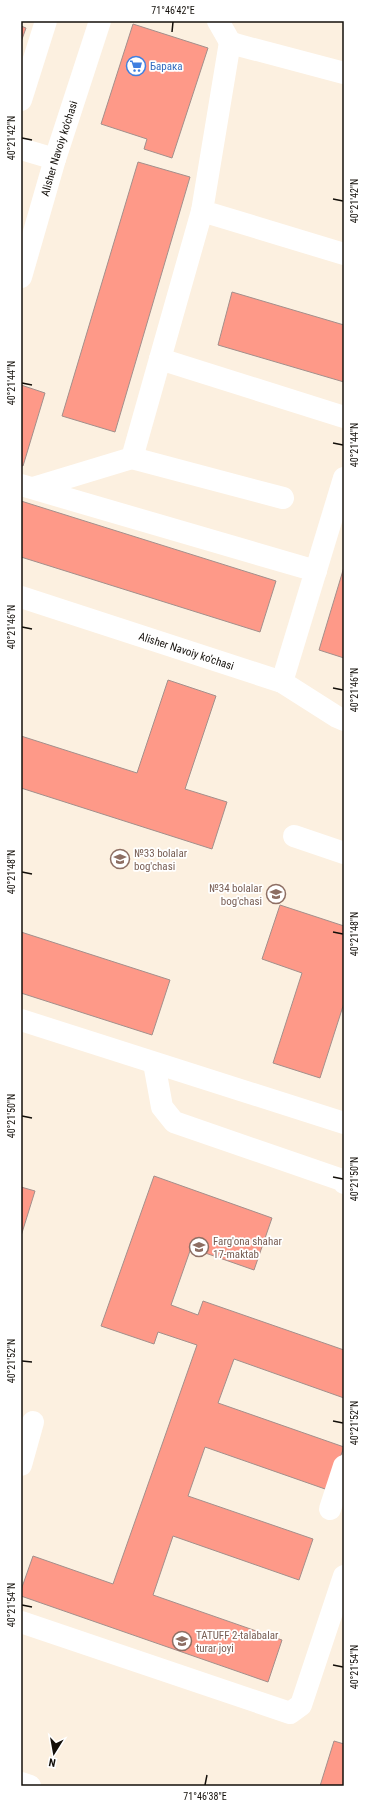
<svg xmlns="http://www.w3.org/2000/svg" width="365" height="1807" font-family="'Roboto Condensed',sans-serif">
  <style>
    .building { fill: #fe9988; stroke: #a38f8b }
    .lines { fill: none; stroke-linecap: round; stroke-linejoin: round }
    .minor { stroke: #fff; stroke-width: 22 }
    .ticks { fill: none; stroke: #130f0a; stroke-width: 1.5 }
    .labels { text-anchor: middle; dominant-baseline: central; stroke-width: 3.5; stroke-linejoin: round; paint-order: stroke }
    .shop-label { font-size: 11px; fill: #366cbe; stroke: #fff; text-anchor: start }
    .street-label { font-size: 11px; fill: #130f0a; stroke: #fff }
    .education-label { font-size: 11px; fill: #785e54; stroke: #fff; text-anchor: start }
    .neatline { fill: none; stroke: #130f0a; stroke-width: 1.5 }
    .ticks-label { font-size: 10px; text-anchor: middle; fill: #130f0a }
  </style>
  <rect width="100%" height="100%" fill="#fcf0e0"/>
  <!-- building -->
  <path class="building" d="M133,24L208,48L172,158L144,149L147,139L101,124Z
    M21,26L26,28L21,42Z
    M138,162L190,177L115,432L62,416Z
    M232,292L344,325V382L218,345Z
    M21,385L45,393L23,466L21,465Z
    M21,501L276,581L260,632L21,557Z
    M344,567V658L319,650Z
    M168,680L216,696L185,789L227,802L212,849L21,788V736L137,773Z
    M280,905L344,926V1003L320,1078L273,1063L302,973L262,959Z
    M21,932L170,980L152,1035L21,993Z
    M154,1176L272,1218L254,1270L191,1248L171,1305L198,1315L203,1301L344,1350V1398L234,1359L218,1403L344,1447L328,1490L205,1447L188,1496L313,1539L299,1580L173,1536L153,1595L282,1640L268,1682L21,1596V1590L33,1556L113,1584L197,1345L158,1332L154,1344L101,1326Z
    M21,1187L35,1191L21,1236Z
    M334,1741L344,1744V1786H320Z"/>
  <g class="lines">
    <!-- minor -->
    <g class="minor">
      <path d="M218,21L230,42L238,45L344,73"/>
      <path d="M230,42L202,211L344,254"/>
      <path d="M21,100L46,21"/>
      <path d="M21,149L55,159"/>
      <path d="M202,211L160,359L344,417"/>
      <path id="s1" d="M21,277L55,159L100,21"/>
      <path d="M132,458L283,498"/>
      <path d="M21,485L316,571"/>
      <path d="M33,488L132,458L160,359"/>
      <path id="s2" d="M21,597L282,682L337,717L344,720"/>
      <path d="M282,682L344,478"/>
      <path d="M294,836L344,853"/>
      <path d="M21,1020L344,1123"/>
      <path d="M154,1063L162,1107L174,1122L342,1180L344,1183"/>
      <path d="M21,1465L33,1422"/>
      <path d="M330,1509L344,1466"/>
      <path d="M21,1622L290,1713L301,1705L344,1576"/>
      <path d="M21,1783L30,1786"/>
    </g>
  </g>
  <!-- ticks -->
  <path class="ticks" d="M172,32L173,22M22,138L32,140M333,199L343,201M22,383L32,385M333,443L343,445M22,627L32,629M333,688L343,690M22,872L32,874M333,932L343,934M22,1116L32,1118M333,1177L343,1179M22,1361L32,1362M333,1421L343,1423M22,1605L32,1607M333,1665L343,1667M205,1785L207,1775"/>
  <!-- icons -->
  <defs>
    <symbol id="supermarket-ring" viewBox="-11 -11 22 22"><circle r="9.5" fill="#fff" stroke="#3f7fe0" stroke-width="1.5"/><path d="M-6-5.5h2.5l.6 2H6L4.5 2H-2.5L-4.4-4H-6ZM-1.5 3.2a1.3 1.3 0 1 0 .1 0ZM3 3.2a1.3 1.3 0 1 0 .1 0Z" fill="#3f7fe0"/></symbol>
    <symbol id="school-ring" viewBox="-11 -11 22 22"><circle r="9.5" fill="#fff" stroke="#8d6e63" stroke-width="1.5"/><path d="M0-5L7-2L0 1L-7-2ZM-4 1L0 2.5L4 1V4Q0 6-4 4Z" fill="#8d6e63"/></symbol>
    <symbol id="university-ring" viewBox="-11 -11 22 22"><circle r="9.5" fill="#fff" stroke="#8d6e63" stroke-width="1.5"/><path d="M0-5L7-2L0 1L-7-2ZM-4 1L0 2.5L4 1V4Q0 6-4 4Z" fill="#8d6e63"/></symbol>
  </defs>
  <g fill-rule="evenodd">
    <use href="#supermarket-ring" x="125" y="55" width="22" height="22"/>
    <use href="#school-ring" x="109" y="848" width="22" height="22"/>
    <use href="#school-ring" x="265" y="883" width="22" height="22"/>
    <use href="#school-ring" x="188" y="1236" width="22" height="22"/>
    <use href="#university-ring" x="171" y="1630" width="22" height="22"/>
  </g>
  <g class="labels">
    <!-- shop labels -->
    <g class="shop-label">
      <text x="150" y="66">Барака</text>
    </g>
    <!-- street labels -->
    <g class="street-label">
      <text stroke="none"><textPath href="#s1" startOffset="134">Alisher Navoiy ko'chasi</textPath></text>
      <text stroke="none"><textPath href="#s2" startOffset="174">Alisher Navoiy ko'chasi</textPath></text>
    </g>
    <!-- education labels -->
    <g class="education-label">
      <text x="134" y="853">№33 bolalar<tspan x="134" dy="13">bog'chasi</tspan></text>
      <text x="262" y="888" text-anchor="end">№34 bolalar<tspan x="262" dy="13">bog'chasi</tspan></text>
      <text x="213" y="1241">Farg'ona shahar<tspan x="213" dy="13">17-maktab</tspan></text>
      <text x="196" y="1635">TATUFF 2-talabalar<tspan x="196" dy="13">turar joyi</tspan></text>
    </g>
  </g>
  <!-- border -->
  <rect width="365" height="1807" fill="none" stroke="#ffffff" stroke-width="44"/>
  <!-- north arrow -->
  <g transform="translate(54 1753) rotate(191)" stroke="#ffffff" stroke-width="3" paint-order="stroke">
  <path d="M0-3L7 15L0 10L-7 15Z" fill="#130f0a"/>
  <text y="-6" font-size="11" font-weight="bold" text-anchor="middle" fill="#130f0a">N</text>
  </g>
  <rect x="22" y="22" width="321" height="1763" class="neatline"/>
  <g class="ticks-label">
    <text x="173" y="14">71°46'42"E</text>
    <text transform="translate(11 138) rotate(-90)" y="4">40°21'42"N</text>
    <text transform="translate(354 201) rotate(-90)" y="4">40°21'42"N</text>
    <text transform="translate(11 383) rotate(-90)" y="4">40°21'44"N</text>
    <text transform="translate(354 445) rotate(-90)" y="4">40°21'44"N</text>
    <text transform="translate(11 627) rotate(-90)" y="4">40°21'46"N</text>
    <text transform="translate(354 690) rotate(-90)" y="4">40°21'46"N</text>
    <text transform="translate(11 872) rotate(-90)" y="4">40°21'48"N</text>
    <text transform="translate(354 934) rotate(-90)" y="4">40°21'48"N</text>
    <text transform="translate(11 1116) rotate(-90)" y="4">40°21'50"N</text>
    <text transform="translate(354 1179) rotate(-90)" y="4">40°21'50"N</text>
    <text transform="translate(11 1361) rotate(-90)" y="4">40°21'52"N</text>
    <text transform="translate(354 1423) rotate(-90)" y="4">40°21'52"N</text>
    <text transform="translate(11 1605) rotate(-90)" y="4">40°21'54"N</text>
    <text transform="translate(354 1667) rotate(-90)" y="4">40°21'54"N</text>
    <text x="205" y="1800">71°46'38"E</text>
  </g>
</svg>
